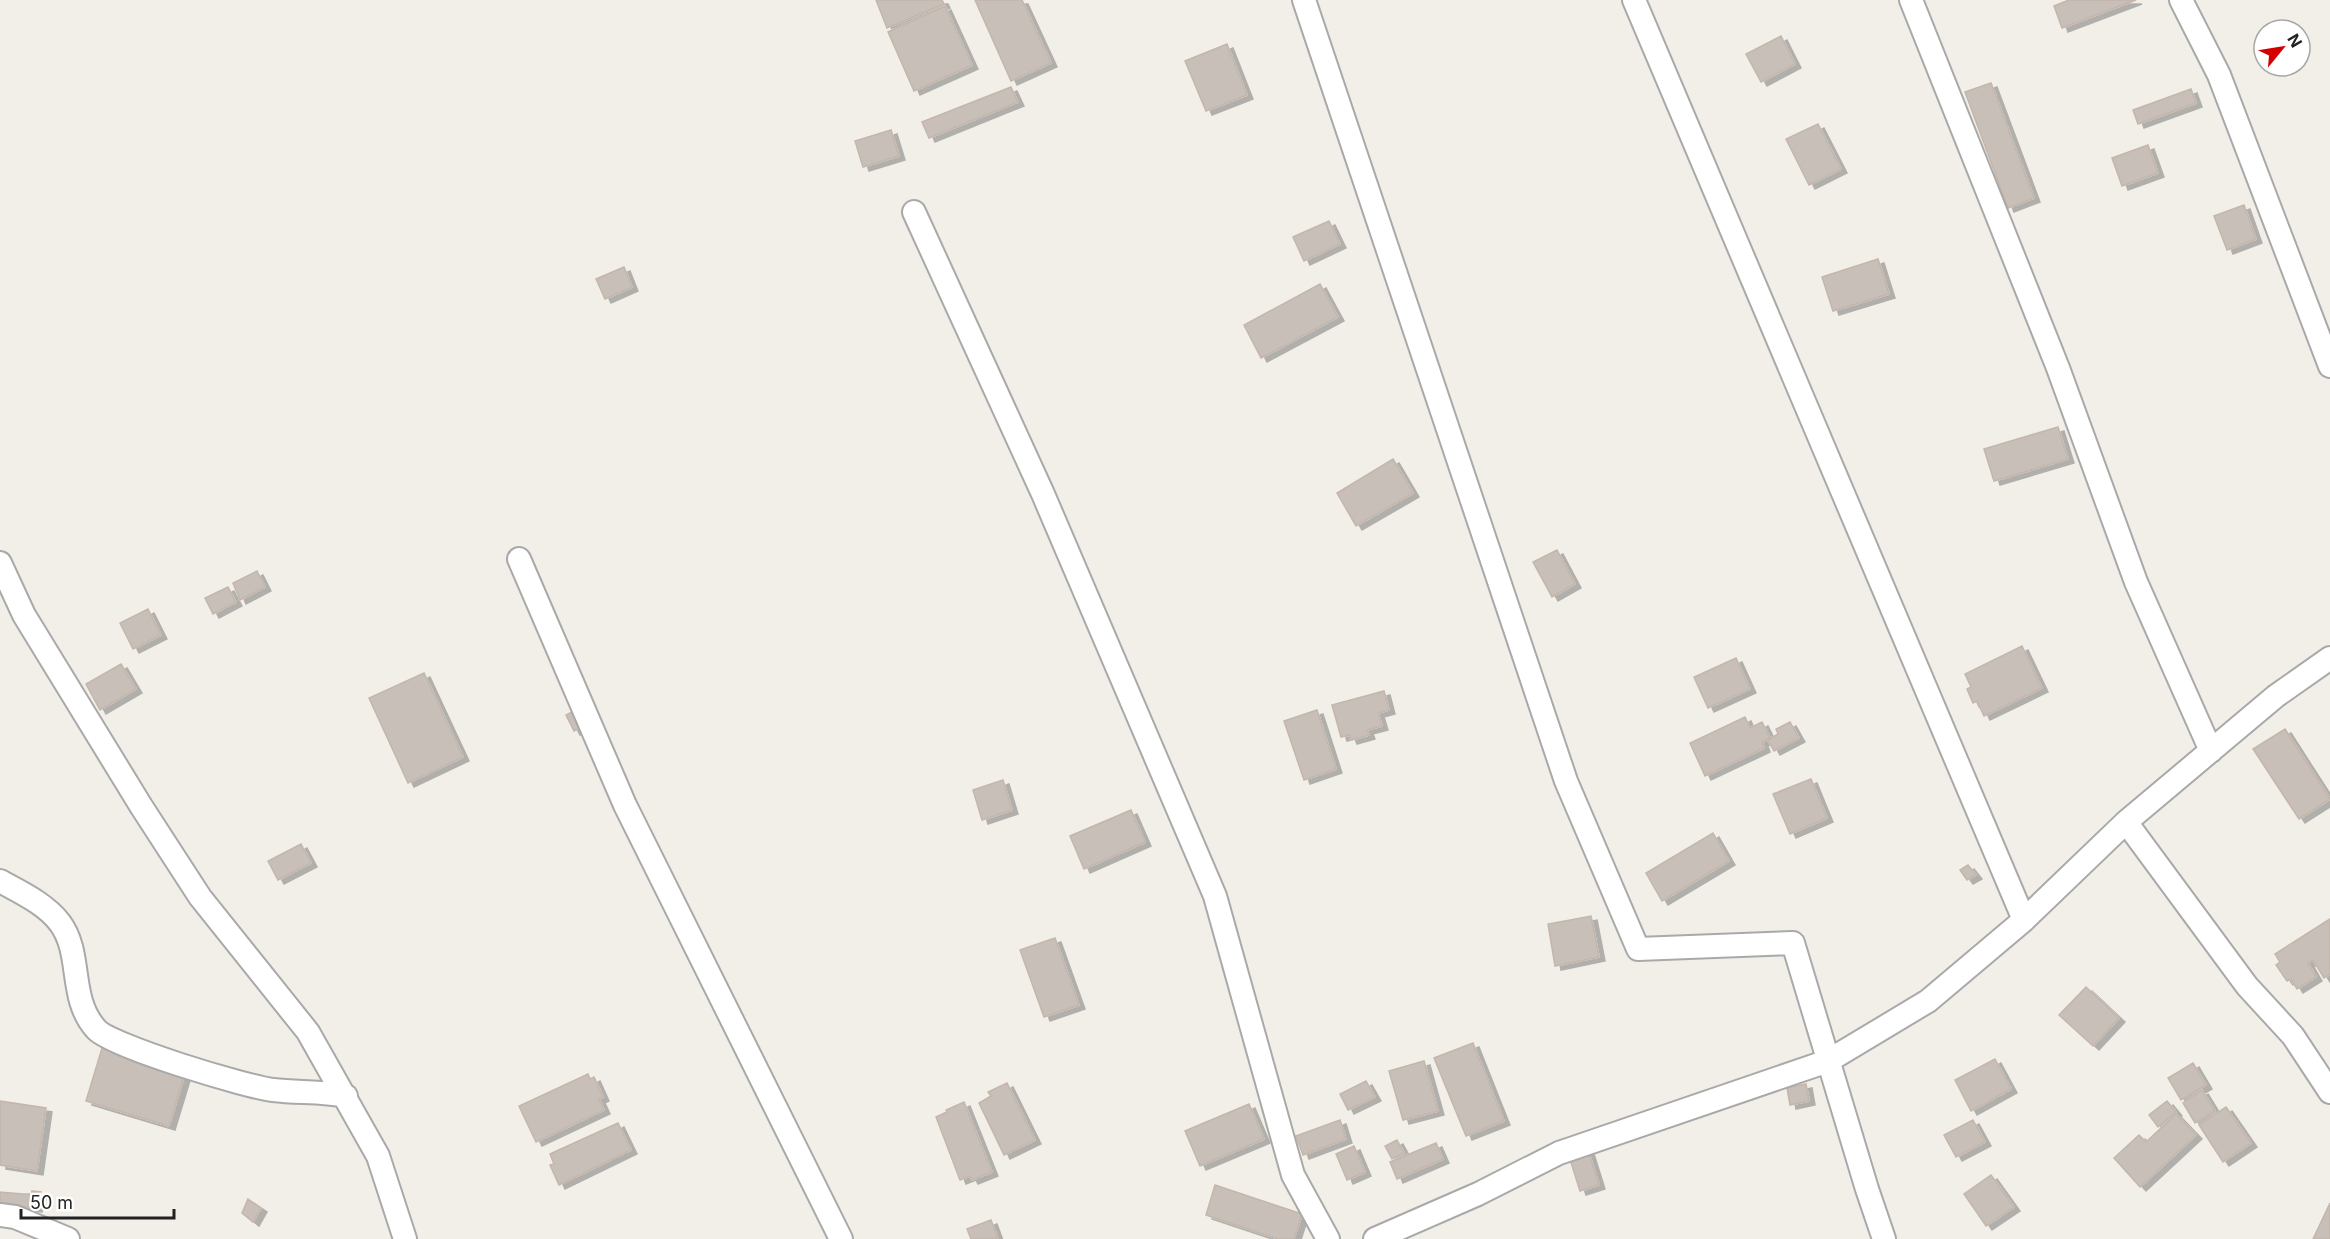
<svg xmlns="http://www.w3.org/2000/svg" width="2330" height="1239" font-family="Inter,sans-serif">
  <style>
    .building { fill: #c7bfb8; stroke: #c4b6ab; stroke-width: 1.5; filter: url(#shadow) }
    .lines { fill: none; stroke-linecap: round; stroke-linejoin: round }
    .street-casing { stroke: #a9a9a9; stroke-width: 26 }
    .street { stroke: #fff; stroke-width: 22 }
  </style>
  <defs>
    <filter id="shadow"><feDropShadow dx="6" dy="4" stdDeviation="0" flood-color="#0004"/></filter>
  </defs>
  <rect width="100%" height="100%" fill="#f2efe9"/>
  <!-- building -->
  <path class="building" d="M876,0H942L944,4L887,28Z
    M975,0H1022L1051,63L1011,81Z
    M2069,0H2136L2062,28L2054,6Z
    M945,6L972,65L914,91L888,32Z
    M1781,36L1795,64L1761,82L1746,54Z
    M1227,44L1247,95L1206,111L1185,61Z
    M1991,83L2034,198L2008,208L1965,92Z
    M1011,87L1018,102L929,138L922,122Z
    M2191,89L2196,103L2138,124L2133,110Z
    M1818,124L1841,169L1809,185L1786,139Z
    M891,130L899,156L863,167L855,141Z
    M2148,145L2158,173L2122,186L2112,158Z
    M2244,205L2256,239L2227,250L2214,216Z
    M1329,221L1340,244L1304,261L1293,237Z
    M1878,259L1889,294L1833,311L1822,277Z
    M624,267L632,287L605,299L596,279Z
    M1320,284L1338,317L1261,358L1244,325Z
    M2058,427L2068,459L1994,481L1984,449Z
    M1393,459L1413,493L1356,526L1337,493Z
    M1557,550L1575,584L1552,597L1533,562Z
    M257,571L265,587L240,600L233,583Z
    M228,587L236,602L213,614L205,598Z
    M148,609L161,635L133,649L120,623Z
    M2022,646L2042,688L1984,716L1977,701L1973,703L1967,689L1971,687L1965,674Z
    M1736,658L1750,689L1708,708L1694,677Z
    M121,664L136,689L100,710L86,684Z
    M424,673L463,757L408,783L369,698Z
    M1384,691L1389,710L1378,713L1382,726L1367,730L1369,735L1351,740L1349,735L1341,737L1332,705Z
    M1317,710L1336,769L1304,780L1284,721Z
    M574,711L583,727L574,731L566,715Z
    M1745,717L1750,728L1762,722L1770,738L1762,742L1764,748L1705,776L1690,743Z
    M1790,722L1799,738L1774,751L1768,740L1778,734L1776,729Z
    M2285,729L2330,799L2299,819L2253,749Z
    M1811,779L1827,818L1790,834L1773,794Z
    M1003,780L1012,810L982,820L973,790Z
    M1131,810L1145,842L1084,869L1070,836Z
    M1713,833L1729,861L1662,901L1646,873Z
    M301,844L311,863L278,880L268,861Z
    M1968,865L1976,875L1967,880L1960,870Z
    M1591,916L1599,957L1555,966L1548,924Z
    M2330,919V974L2324,978L2313,960L2308,963L2316,977L2297,989L2291,979L2287,981L2276,965L2280,962L2275,954Z
    M1055,938L1079,1005L1044,1017L1020,950Z
    M2086,987L2119,1018L2093,1046L2059,1015Z
    M1473,1043L1504,1121L1466,1136L1434,1058Z
    M103,1045L186,1070L169,1126L86,1101Z
    M1995,1059L2011,1089L1971,1111L1955,1080Z
    M1424,1061L1438,1111L1403,1120L1389,1071Z
    M2193,1063L2206,1085L2181,1100L2168,1078Z
    M588,1074L590,1079L594,1077L603,1097L599,1099L604,1110L536,1142L519,1106Z
    M1366,1081L1375,1097L1348,1110L1340,1094Z
    M1007,1083L1035,1140L1004,1155L979,1103L991,1096L988,1092Z
    M1806,1084L1809,1101L1790,1105L1787,1088Z
    M2202,1090L2215,1111L2195,1123L2183,1103Z
    M0,1101L46,1108L37,1171L0,1165Z
    M2167,1101L2176,1112L2158,1127L2149,1115Z
    M964,1102L992,1172L972,1180L970,1176L960,1180L936,1117L947,1112L946,1110Z
    M1249,1104L1264,1139L1200,1166L1185,1131Z
    M2226,1107L2251,1143L2223,1162L2199,1125Z
    M2176,1114L2196,1135L2140,1187L2114,1158L2139,1135L2146,1142Z
    M1340,1120L1346,1139L1303,1155L1296,1136Z
    M1973,1120L1985,1142L1956,1157L1944,1135Z
    M618,1123L631,1150L559,1185L550,1165L554,1164L550,1154Z
    M1397,1140L1404,1153L1392,1159L1385,1146Z
    M1436,1143L1443,1159L1397,1179L1390,1162Z
    M1354,1146L1365,1172L1347,1180L1336,1154Z
    M1588,1150L1599,1185L1580,1191L1569,1156Z
    M1991,1175L2014,1207L1986,1226L1964,1194Z
    M1215,1185L1302,1214L1294,1239H1278L1206,1215Z
    M32,1191L41,1192L36,1208L0,1204V1192L23,1194H31Z
    M248,1199L261,1208L253,1222L242,1213Z
    M2330,1203V1239H2313Z
    M991,1220L998,1239H971L967,1229Z"/>
  <g class="lines">
    <defs>
      <path id="street" d="M1304,0L1566,781L1638,949L1793,943L1867,1189L1884,1239
        M1634,0L2024,920
        M1911,0L2058,368L2136,582L2211,751
        M2181,0L2219,75L2330,366
        M914,212L1043,494L1215,896L1293,1175L1328,1239
        M519,559L625,805L841,1239
        M0,563L24,615L141,806L200,897L308,1032L378,1156L405,1239
        M2126,822L2247,986L2293,1036L2330,1092
        M0,881C20,892 46,904 60,923C83,954 68,998 96,1029C110,1046 247,1087 273,1090C297,1093 322,1091 346,1096
        M0,1215L15,1217L68,1239
        M1375,1239L1478,1194L1559,1153L1828,1061L1928,1001L2024,920L2126,822L2276,696L2330,658"/>
    </defs>
    <!-- street casing -->
    <use href="#street" class="street-casing"/>
    <!-- street -->
    <use href="#street" class="street"/>
  </g>
  <!-- north arrow -->
  <g transform="translate(2282 48) rotate(60)"><circle r="28" fill="#ffffff" stroke="#a7a7a7" stroke-width="1.5"/>
  <path d="M0-4.5L10 22L0 15L-10 22Z" fill="#d40000"/>
  <text y="-9" font-size="16" font-weight="bold" text-anchor="middle" fill="#222222">N</text>
  </g>
  <!-- scale -->
  <path d="M21 1209v9h153v-9" fill="none" stroke="#222222" stroke-width="3"/>
  <text x="30" y="1209" font-size="18" fill="#222222" stroke="#ffffff" stroke-width="4.5" paint-order="stroke">50 m</text>
</svg>
